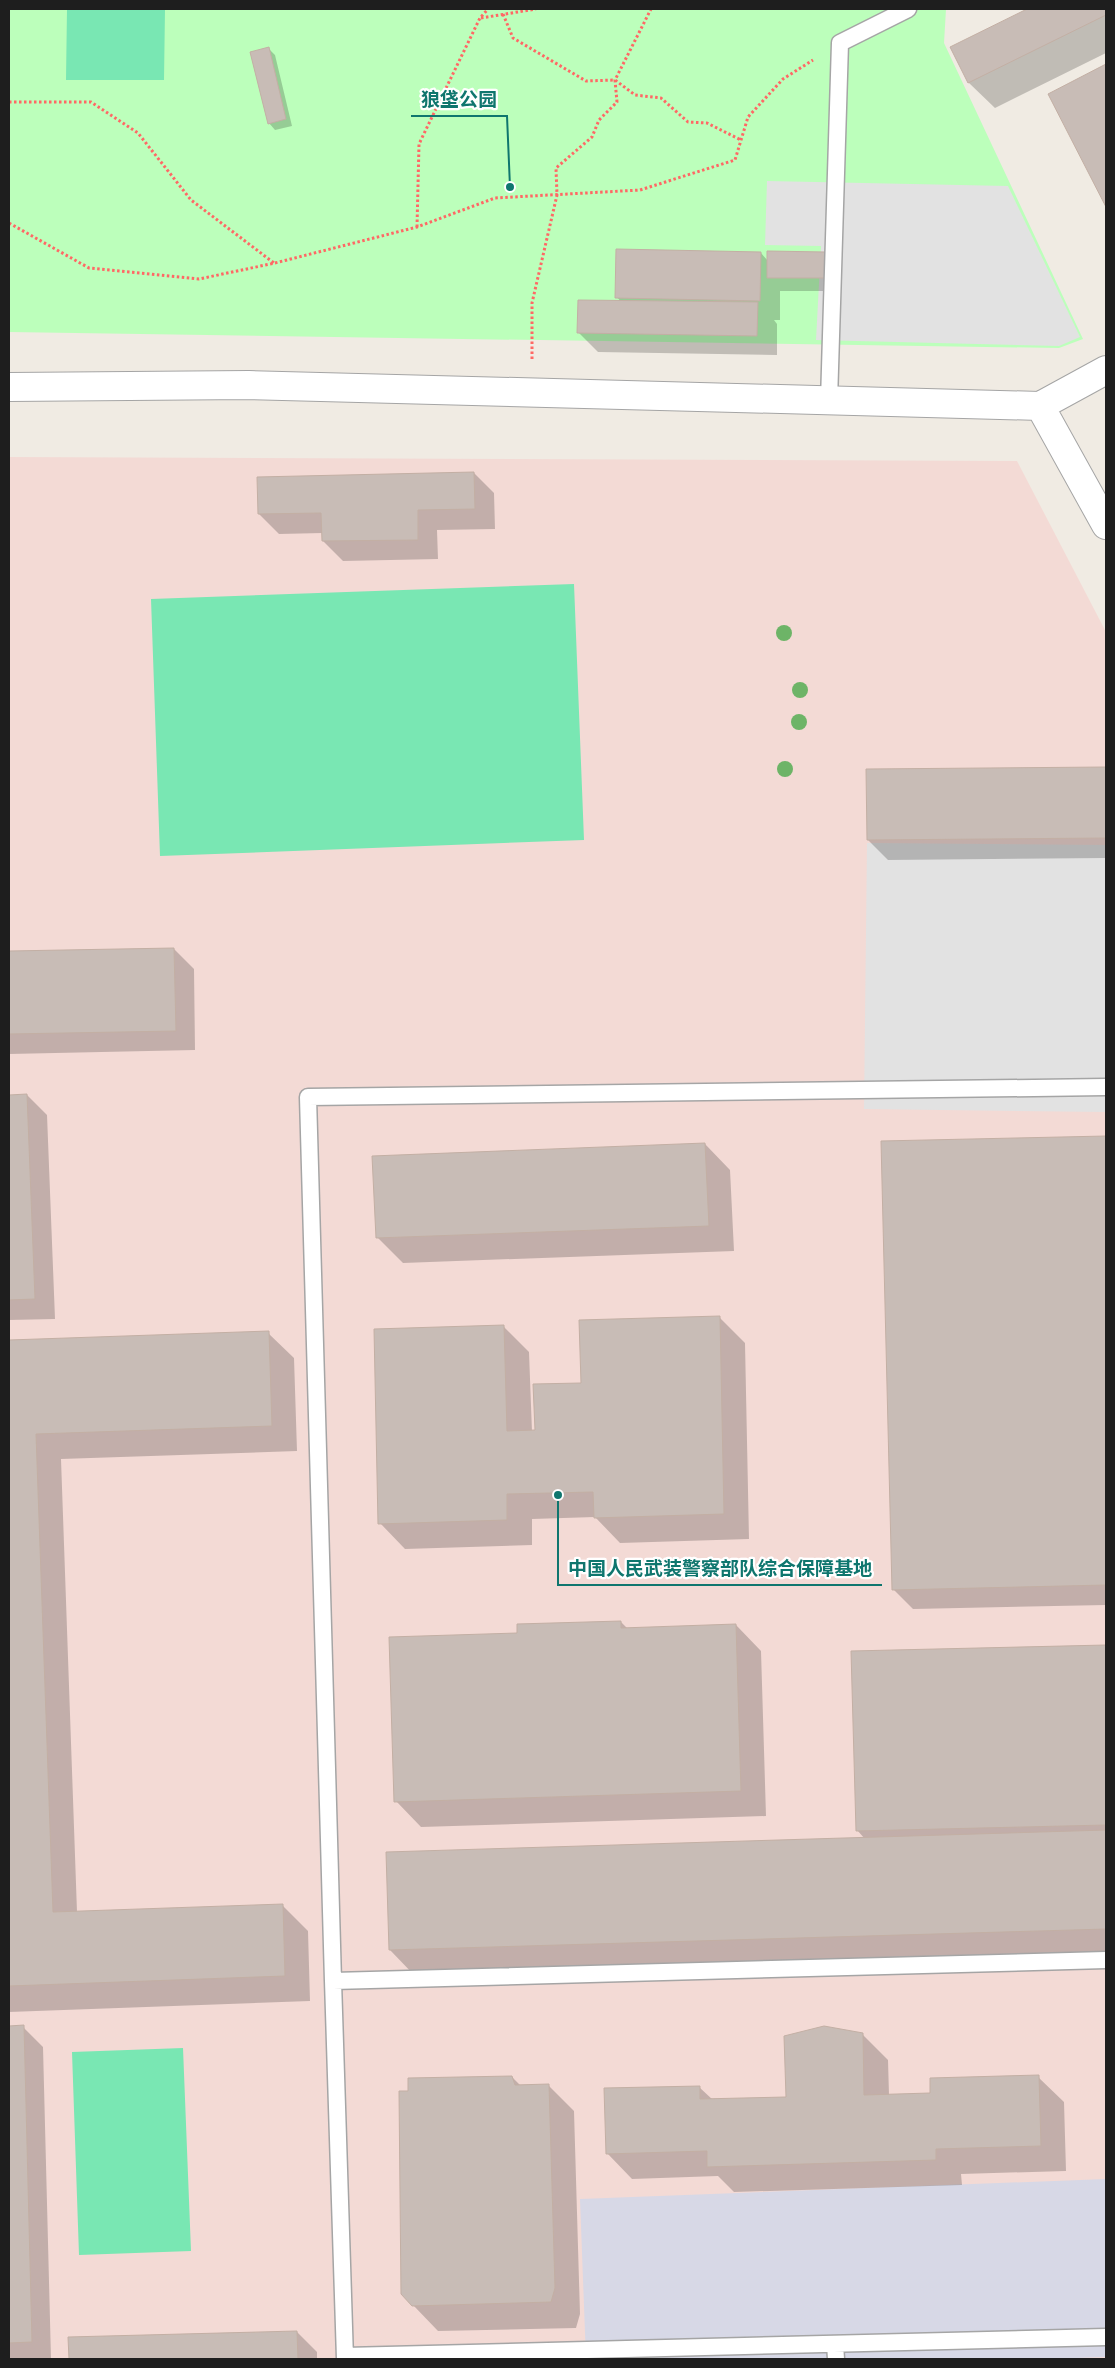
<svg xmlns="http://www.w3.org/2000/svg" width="1115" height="2368" font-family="'Varela Round','Noto Sans SC',sans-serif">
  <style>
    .military { fill: #f3dad5 }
    .park { fill: #bcffbb }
    .pitch { fill: #79e7b3 }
    .parking { fill: #e2e2e2 }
    .plaza { fill: #d7d8e6 }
    .shadow { fill: #0003 }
    .building { fill: #c8bcb6; stroke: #c3afa4 }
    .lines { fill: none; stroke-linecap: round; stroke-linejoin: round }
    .service-casing { stroke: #a5a5a5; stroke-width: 19 }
    .minor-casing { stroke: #a5a5a5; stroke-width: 30 }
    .path { stroke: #ff6865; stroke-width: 3; stroke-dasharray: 2.5 2.5; stroke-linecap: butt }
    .service { stroke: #fff; stroke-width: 16 }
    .minor { stroke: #fff; stroke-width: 28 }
    .tree { fill: #6db467 }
    .leader { fill: none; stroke: #0f766e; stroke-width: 2 }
    .callout-dot { fill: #0f766e; stroke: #fff; stroke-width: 2 }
    .callout-label { font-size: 19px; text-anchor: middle; font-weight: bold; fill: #0f766e; stroke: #fff; stroke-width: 4.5; stroke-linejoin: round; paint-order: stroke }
  </style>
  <rect width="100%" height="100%" fill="#f0ebe3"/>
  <!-- military -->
  <path class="military" d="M9,457L1017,461L1106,632V2359H9Z"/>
  <!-- park -->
  <path class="park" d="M9,9H946L944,43L1083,339L1059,348L9,332Z"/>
  <!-- pitch -->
  <path class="pitch" d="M67,9H165L164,80H66Z
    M574,584L584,840L160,856L151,599Z
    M183,2048L191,2251L79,2255L72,2052Z"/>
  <!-- parking -->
  <path class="parking" d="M767,181L1008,186L1080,337L1059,346L816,340L821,246L765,245Z
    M867,843L1106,845V1112L864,1109Z"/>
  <!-- plaza -->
  <path class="plaza" d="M1106,2179V2357L1048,2359H586L580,2199Z"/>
  <!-- shadow -->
  <path class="shadow" d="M1030,9H1106V53L995,108L969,83L951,48Z
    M268,48L275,55L292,126L275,130L269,123Z
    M1106,66V204L1050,95Z
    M761,253L768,261L825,253L838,267V291H780V320H774L777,324V355L598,352L578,332L621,302L617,297Z
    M474,473L494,493L495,529L437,530L438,559L343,561L323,541V533L279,534L259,514Z
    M1106,768V858L888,860L868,840V770Z
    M174,949L194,969L195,1050L9,1054V952Z
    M27,1095L47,1115L55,1319L9,1320V1096Z
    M1106,1137V1605L913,1609L893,1589L882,1143Z
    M705,1144L730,1170L734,1251L403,1263L377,1237Z
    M719,1317L745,1343L749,1539L620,1543L595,1517L532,1519V1545L405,1549L380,1523L504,1327L529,1352L532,1432L536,1431L582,1385Z
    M268,1333L294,1358L297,1451L61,1459L77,1912L282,1905L308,1931L310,2001L9,2012V1342Z
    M621,1622L628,1629L736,1625L761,1651L766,1816L421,1827L396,1801L518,1635Z
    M1106,1646V1955L415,1976L390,1950L865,1839L857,1830L852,1652Z
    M9,2027H23L43,2047L51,2359H9Z
    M862,2034L888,2060L889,2095L931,2094L1038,2077L1064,2102L1066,2171L961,2174L962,2185L734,2192L718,2176L632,2179L607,2153L699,2087L713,2100L788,2098Z
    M512,2077L521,2086L548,2085L574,2111L580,2314L576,2328L438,2331L413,2305Z
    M297,2332L317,2352V2359H70V2338Z"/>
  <!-- building -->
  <path class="building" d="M1027,9H1106V15L968,83L950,47Z
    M269,47L286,119L268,124L250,52Z
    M1106,64V207L1048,94Z
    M616,249L761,252L760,301L615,298Z
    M767,251L825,252V278H767Z
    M578,300L758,302L757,336L577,333Z
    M474,472L475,509L418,510V540L322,541L321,513L258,514L257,477Z
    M1106,767V838L867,840L866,769Z
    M174,948L176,1031L9,1034V951Z
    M27,1094L35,1299L9,1300V1095Z
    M1106,1136V1585L892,1590L881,1141Z
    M705,1143L709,1226L376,1238L372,1156Z
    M720,1316L724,1514L594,1518L593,1492L507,1494V1520L378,1524L374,1329L504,1325L507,1431L535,1430L533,1384L581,1383L579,1320Z
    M269,1331L272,1426L36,1434L53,1912L283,1904L285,1976L9,1986V1340Z
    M621,1621V1628L736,1624L741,1791L394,1802L389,1637L517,1633V1624Z
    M1106,1645V1825L856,1831L851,1651Z
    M1106,1830V1929L389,1950L386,1852Z
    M24,2025L32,2342L9,2343V2026Z
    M824,2026L863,2033L864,2095L930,2093V2078L1039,2075L1041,2146L936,2149V2160L707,2167V2151L606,2154L604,2088L700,2086V2099L786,2097L784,2036Z
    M512,2076L515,2085L549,2084L555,2288L551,2302L412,2306L401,2294L399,2091H408V2078Z
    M297,2331L298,2359H69L68,2337Z"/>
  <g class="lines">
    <defs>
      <path id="service" d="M829,401L840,43L908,9
        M1106,1087L308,1097L333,1981L1106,1960
        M333,1981L345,2359
        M835,2344L836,2359
        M345,2356L1106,2337"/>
      <path id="minor" d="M9,387L249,385L1040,406L1106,370
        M1040,406L1106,525"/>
    </defs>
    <!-- service casing -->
    <use href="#service" class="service-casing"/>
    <!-- minor casing -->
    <use href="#minor" class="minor-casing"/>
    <!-- path -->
    <path class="path" d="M503,14L513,38L586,81L615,80L635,95L661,98L688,122L707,123L741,140
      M481,18L536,9
      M9,102H91L138,133L191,200L274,263
      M9,223L89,268L199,279L275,263L417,227L495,198L640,190L735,160L748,117L783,79L813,60
      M417,227L419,144L480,18L488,9
      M532,359V303L557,195L556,168L592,137L599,120L617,102L615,80L651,9"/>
    <!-- service -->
    <use href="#service" class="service"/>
    <!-- minor -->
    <use href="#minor" class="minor"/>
  </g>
  <!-- trees -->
  <g class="tree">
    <circle cx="784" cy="633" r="8"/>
    <circle cx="800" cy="690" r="8"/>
    <circle cx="799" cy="722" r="8"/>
    <circle cx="785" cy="769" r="8"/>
  </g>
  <!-- callouts -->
  <path class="leader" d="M510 187L507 116H411M558 1495L558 1585H882"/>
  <g class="callout-dot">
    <circle cx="510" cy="187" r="5"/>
    <circle cx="558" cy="1495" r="5"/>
  </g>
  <g class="callout-label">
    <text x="459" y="106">狼垡公园</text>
    <text x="720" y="1575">中国人民武装警察部队综合保障基地</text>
  </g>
  <!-- border -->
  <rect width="1115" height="2368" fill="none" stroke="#1e1e1e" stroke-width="20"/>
</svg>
